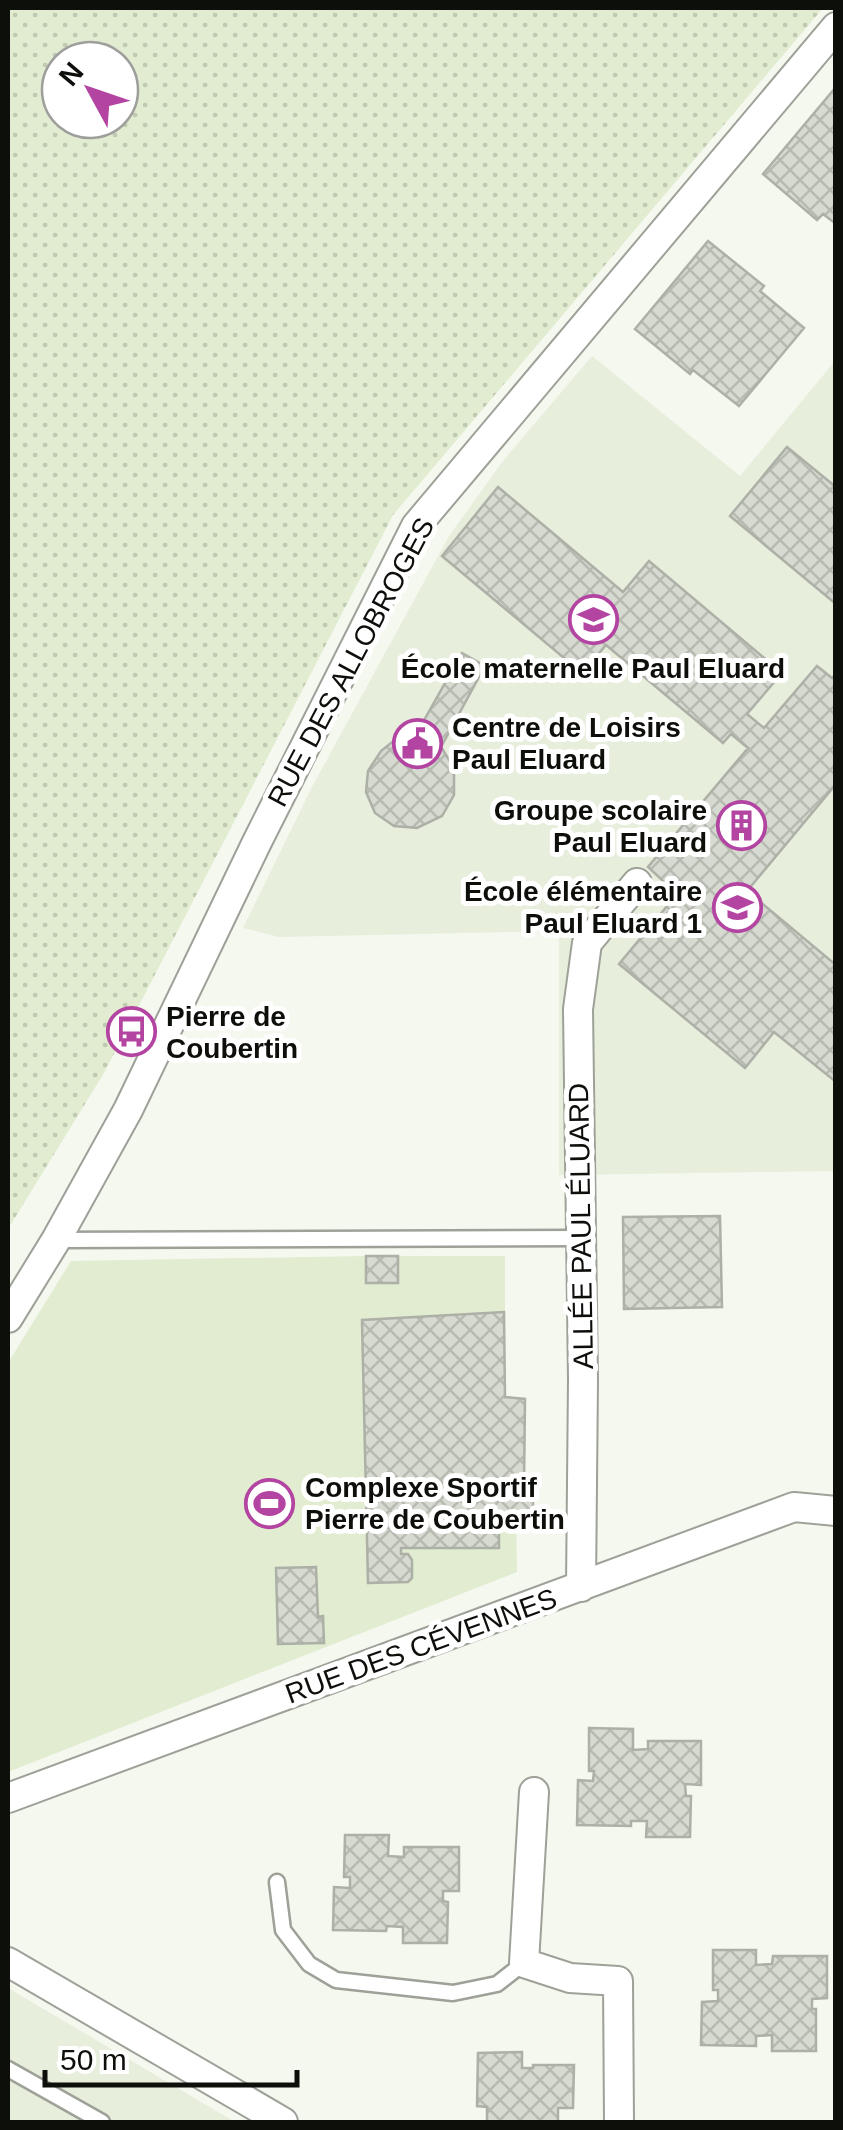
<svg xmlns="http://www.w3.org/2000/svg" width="843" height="2130" font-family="Arial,sans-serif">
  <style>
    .built { fill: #e7eedc }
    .grass { fill: url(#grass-dots); fill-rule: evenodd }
    .park { fill: #e1ecd0 }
    .building { fill: url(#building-cross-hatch); stroke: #acb0a6; stroke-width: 2.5 }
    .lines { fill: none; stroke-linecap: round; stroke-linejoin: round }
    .lane-casing { stroke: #9da198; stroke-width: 19 }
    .street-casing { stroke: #9da198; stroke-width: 32 }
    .lane { stroke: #fff; stroke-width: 14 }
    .street { stroke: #fff; stroke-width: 28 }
    .labels { text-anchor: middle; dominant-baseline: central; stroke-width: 10; stroke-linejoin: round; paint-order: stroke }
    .street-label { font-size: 28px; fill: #0d0f0b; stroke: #fff }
    .poi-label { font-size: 28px; font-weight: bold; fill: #0d0f0b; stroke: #fff; text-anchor: start }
  </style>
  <defs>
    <pattern id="grass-dots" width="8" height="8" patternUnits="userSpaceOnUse" patternTransform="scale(2.5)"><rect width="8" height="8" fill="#e1ecd0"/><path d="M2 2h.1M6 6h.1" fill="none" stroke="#c0c9b1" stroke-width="1.8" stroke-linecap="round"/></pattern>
    <pattern id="building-cross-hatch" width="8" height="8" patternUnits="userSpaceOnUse" patternTransform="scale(2.5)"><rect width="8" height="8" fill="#d6dad0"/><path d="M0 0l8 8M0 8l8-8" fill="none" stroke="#b6bab1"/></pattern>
  </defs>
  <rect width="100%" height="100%" fill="#f4f8ee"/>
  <!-- built -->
  <path class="built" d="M592,356L740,476L835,361V1171L559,1175V931L279,937L243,928L313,785L449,536L503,461Z
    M8,1988L235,2122H8Z"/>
  <!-- grass -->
  <path class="grass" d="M8,8H823L393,515L104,1073L8,1229ZM60,60H120V120H60Z"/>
  <!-- park -->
  <path class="park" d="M366,1256H505V1396L525,1399L524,1485L533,1486V1520L516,1522L517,1572L8,1772V1363L71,1261Z"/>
  <!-- building -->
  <path class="building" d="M836,87V224L823,214L817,220L763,174Z
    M708,241L764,286L760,291L804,328L739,406L693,370L690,374L635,329Z
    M787,447L836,487V604L730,516Z
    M498,487L623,592L649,561L782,673L747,714L764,728L817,666L832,678L836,674V784L747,891L836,965V1082L774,1032L745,1068L619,964L677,894L648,867L748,748L731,734L723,743L606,645L582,673L442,556Z
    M462,653L485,666L441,747L454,768V795L442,816L417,828L394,826L375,813L366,792L368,771L381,751L396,739L414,738Z
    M720,1216L722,1307L624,1309L623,1217Z
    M366,1256H398V1283H366Z
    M504,1312L505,1397L525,1399L524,1486H533V1520L499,1522V1548H401V1554H408L412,1560V1578L408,1582L368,1583L362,1320Z
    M316,1567L318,1617L323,1616L324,1643L278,1644L276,1568Z
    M589,1728L633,1729V1750L648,1749V1741H701V1785L685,1784L686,1796H691L690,1837H646L647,1821H631V1826L577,1825L578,1780L593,1781L594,1771H589Z
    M345,1835H389L388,1856L404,1857V1847H459V1891H443V1901L448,1902L447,1943H403V1927L387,1926L386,1931L333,1930L334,1887L350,1888V1877H344Z
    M713,1950H756V1965L772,1964L773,1956H827V1998L812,1999V2009H816V2051H772V2035L756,2036V2046L701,2045L702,2002L718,2001V1990H713Z
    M522,2052V2068H533V2065H574L573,2108H558V2122H468H487V2107L477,2106L478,2053Z"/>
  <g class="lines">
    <defs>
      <path id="lane" d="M56,1240L582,1238
        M277,1882L283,1930L309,1964L336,1980L453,1993L497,1984L524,1963
        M8,2069L102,2122"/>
      <path id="street" d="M8,1318L56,1240L128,1110L257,842L416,526L836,27
        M581,1587L583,1380L578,1009L587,943L637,883
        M534,1792L524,1963L570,1978L618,1981L619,2122
        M8,1798L794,1507L836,1511
        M8,1962L283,2122"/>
    </defs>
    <!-- lane casing -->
    <use href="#lane" class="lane-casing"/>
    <!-- street casing -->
    <use href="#street" class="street-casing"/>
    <!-- lane -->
    <use href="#lane" class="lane"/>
    <!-- street -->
    <use href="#street" class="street"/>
  </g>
  <!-- icons -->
  <defs>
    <symbol id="school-ring" viewBox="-11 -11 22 22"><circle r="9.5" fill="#fff" stroke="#b344a1" stroke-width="1.5"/><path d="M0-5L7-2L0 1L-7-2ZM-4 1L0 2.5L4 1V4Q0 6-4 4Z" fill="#b344a1"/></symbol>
    <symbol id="civic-ring" viewBox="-11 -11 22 22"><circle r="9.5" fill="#fff" stroke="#b344a1" stroke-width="1.5"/><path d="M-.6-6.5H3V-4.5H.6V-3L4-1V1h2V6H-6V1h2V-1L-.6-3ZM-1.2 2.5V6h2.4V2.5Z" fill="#b344a1"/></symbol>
    <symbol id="building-ring" viewBox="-11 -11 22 22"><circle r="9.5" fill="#fff" stroke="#b344a1" stroke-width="1.5"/><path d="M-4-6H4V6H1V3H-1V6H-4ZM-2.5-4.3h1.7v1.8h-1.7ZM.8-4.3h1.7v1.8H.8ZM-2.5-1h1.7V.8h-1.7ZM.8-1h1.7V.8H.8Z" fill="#b344a1"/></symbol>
    <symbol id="bus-ring" viewBox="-11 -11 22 22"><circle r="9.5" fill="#fff" stroke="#b344a1" stroke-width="1.5"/><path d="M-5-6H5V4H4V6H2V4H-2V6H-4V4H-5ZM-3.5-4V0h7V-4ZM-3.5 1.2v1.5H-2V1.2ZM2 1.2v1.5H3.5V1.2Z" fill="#b344a1"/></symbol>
    <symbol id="stadium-ring" viewBox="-11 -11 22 22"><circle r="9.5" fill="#fff" stroke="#b344a1" stroke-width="1.5"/><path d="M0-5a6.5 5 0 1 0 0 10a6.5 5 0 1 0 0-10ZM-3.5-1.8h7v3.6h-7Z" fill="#b344a1"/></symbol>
  </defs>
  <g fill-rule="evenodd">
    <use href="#school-ring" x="566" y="592" width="55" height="55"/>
    <use href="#civic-ring" x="390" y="716" width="55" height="55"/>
    <use href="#building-ring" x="714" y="798" width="55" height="55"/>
    <use href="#school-ring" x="710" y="880" width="55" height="55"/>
    <use href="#bus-ring" x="104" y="1004" width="55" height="55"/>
    <use href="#stadium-ring" x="242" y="1476" width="55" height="55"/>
  </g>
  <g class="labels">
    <!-- street labels -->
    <g class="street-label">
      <text transform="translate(351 662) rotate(-62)">RUE DES ALLOBROGES</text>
      <text transform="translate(581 1226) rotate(-91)">ALLÉE PAUL ÉLUARD</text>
      <text transform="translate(421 1646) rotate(-20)">RUE DES CÉVENNES</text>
    </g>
    <!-- poi labels -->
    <g class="poi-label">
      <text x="593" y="668" text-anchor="middle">École maternelle Paul Eluard</text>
      <text x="452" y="727">Centre de Loisirs<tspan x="452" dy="32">Paul Eluard</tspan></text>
      <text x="707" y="810" text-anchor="end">Groupe scolaire<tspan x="707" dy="32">Paul Eluard</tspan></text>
      <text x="702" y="891" text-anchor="end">École élémentaire<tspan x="702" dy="32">Paul Eluard 1</tspan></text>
      <text x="166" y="1016">Pierre de<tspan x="166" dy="32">Coubertin</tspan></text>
      <text x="305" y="1487">Complexe Sportif<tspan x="305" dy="32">Pierre de Coubertin</tspan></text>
    </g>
  </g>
  <!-- border -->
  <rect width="843" height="2130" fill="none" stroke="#0d0f0b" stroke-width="20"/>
  <!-- north arrow -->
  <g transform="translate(90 90) rotate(310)"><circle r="48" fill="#ffffff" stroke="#9e9f9d" stroke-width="2.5"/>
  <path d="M0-8L18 38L0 25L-18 38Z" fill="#b344a1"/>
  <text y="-15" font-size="28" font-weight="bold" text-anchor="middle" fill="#0d0f0b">N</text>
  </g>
  <!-- scale -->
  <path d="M45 2070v15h252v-15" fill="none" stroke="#0d0f0b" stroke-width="5"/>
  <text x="60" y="2070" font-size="30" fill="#0d0f0b" stroke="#ffffff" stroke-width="8" paint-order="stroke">50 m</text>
</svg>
